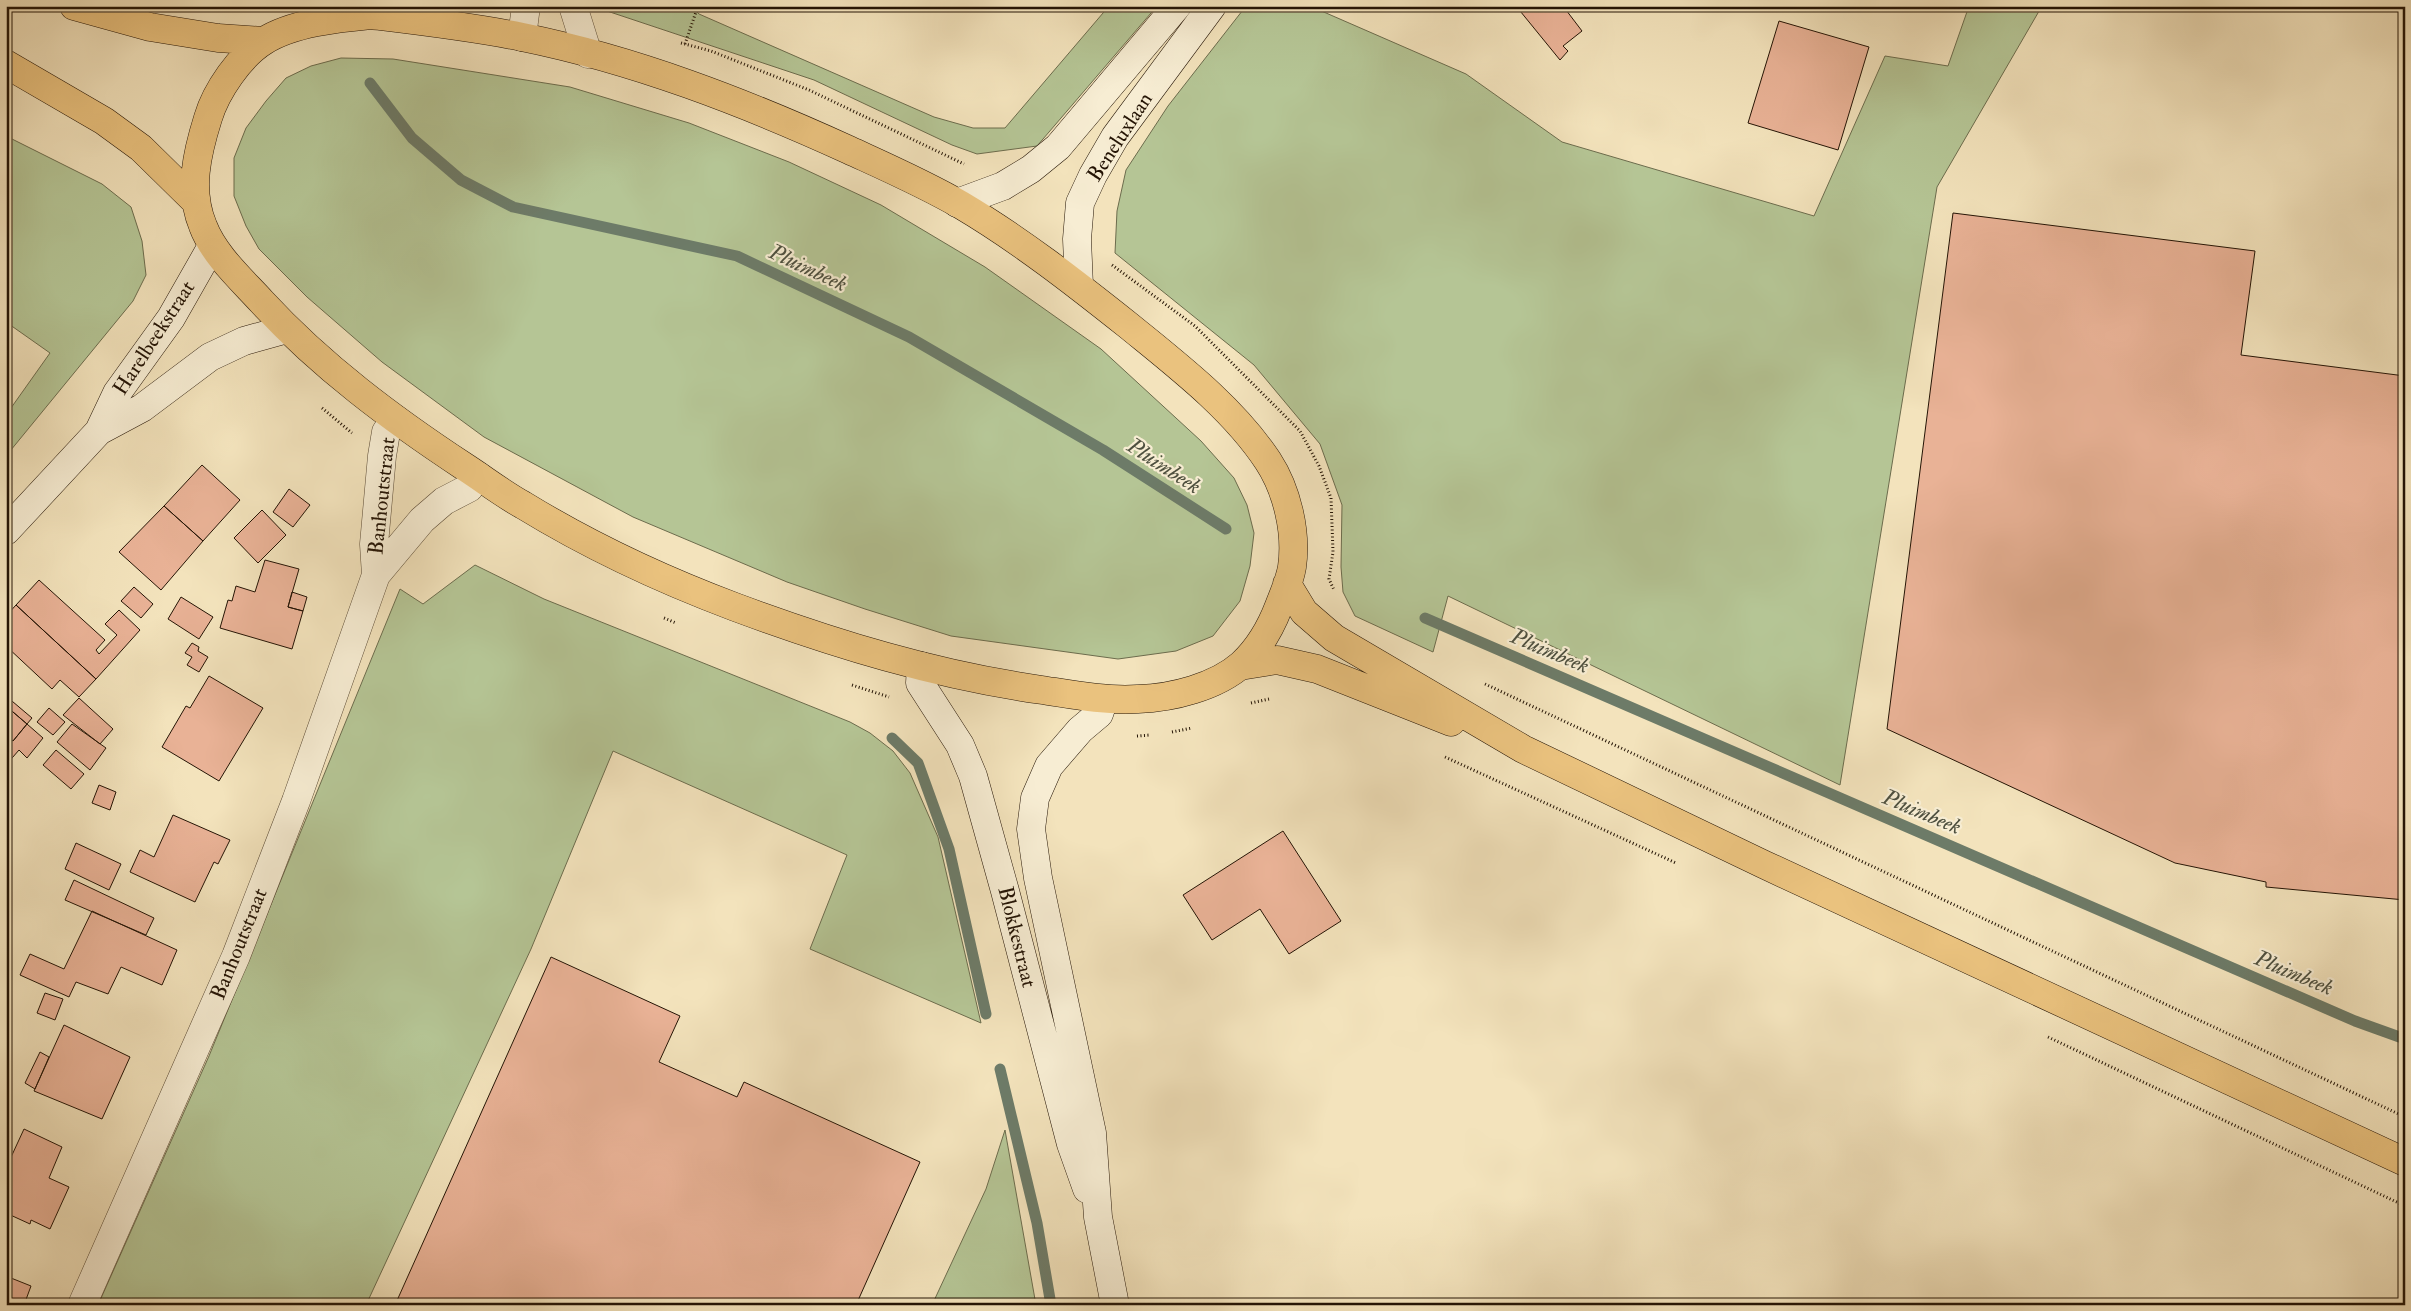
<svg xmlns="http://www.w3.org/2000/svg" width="2411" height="1311" font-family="'IM FELL Double Pica',serif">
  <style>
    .green { fill: #b5c595; stroke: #6c6c4d }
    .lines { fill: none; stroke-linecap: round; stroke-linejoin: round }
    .stream { stroke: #6d7b68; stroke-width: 11 }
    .building { fill: #e9b296; stroke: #241405 }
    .street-casing { stroke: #584833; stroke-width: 29 }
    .secondary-casing { stroke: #241405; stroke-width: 29 }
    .primary-casing { stroke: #241405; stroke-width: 29 }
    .path { stroke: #241405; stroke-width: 3; stroke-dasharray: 1 2.5; stroke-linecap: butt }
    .street { stroke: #f7edd3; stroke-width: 28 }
    .secondary { stroke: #f7edd3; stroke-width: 28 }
    .primary { stroke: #eac27e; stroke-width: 28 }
    .labels { text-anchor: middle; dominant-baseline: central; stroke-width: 4.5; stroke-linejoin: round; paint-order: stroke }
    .street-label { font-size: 21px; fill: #241405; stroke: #f7edd3 }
    .water-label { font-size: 22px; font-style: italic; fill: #4e503f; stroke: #f7edd3 }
  </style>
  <rect width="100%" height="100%" fill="#f3e3bc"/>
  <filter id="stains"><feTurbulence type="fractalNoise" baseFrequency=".004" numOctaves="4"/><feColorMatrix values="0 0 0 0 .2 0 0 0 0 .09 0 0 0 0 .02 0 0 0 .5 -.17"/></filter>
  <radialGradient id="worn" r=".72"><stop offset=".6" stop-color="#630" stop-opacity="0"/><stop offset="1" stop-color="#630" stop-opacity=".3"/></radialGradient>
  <!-- green -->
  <path class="green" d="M607,6H691L699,14L934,117L973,128H1005L1109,6H1157L1037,146L977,154L952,145L814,80L607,11Z
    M1246,6H1310L1466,74L1562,142L1814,216L1885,56L1948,66L1969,6H2042L1937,187L1840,785L1448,596L1433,652L1355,616L1343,592L1341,567L1342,505L1320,444L1254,365L1115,253L1117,211L1126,170L1168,106Z
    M341,58L393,59L570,87L689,123L789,162L881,205L985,267L1101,349L1201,441L1234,478L1247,505L1254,533L1250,566L1240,601L1213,636L1176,651L1118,659L951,636L865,609L787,582L633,517L484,437L382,362L307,297L259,249L246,226L234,196V158L246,128L266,101L286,78L311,66Z
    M6,136L102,184L131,207L142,241L146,275L133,301L6,456V415L50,353L6,322Z
    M475,565L544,599L850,722L870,733L893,751L910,773L938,837L981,1023L810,949L847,855L613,751L531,949L366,1305H98L209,1056L400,589L423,604Z
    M1005,1130L1036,1305H932L986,1189Z"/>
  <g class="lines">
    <!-- stream -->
    <path class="stream" d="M370,83L412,138L461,180L513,207L737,256L909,337L1103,450L1226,529
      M1425,618L2355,1021L2405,1039
      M892,738L918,763L949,849L986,1014
      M1000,1069L1037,1223L1051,1305"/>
  </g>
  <!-- building -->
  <path class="building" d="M1516,6H1563L1582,31L1563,46L1568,51L1560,60Z
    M1779,21L1869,47L1838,150L1748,123Z
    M1953,213L2255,251L2241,355L2405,376V900L2266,887V882L2175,863L1887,729Z
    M202,465L240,500L203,541L164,506Z
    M289,489L310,505L293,527L273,512Z
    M164,506L203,541L161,590L119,552Z
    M262,510L286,535L258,563L234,538Z
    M265,560L299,569L288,607L303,611L292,649L220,628L228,600L232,601L236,586L255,592Z
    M39,580L105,640L96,650L99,654L117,635L105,624L119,610L140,630L96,679L16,605Z
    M134,587L153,604L141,618L121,601Z
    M292,592L307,597L303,611L288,607Z
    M181,597L213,617L199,639L168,619Z
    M16,605L96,679L79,697L60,680L52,689L6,646V616Z
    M192,643L199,647L198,651L208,657L199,672L187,665L192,657L185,653Z
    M209,676L263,708L219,781L162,747L186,706L190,708Z
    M6,696L32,718L27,724L6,706Z
    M79,698L113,729L100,744L63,715Z
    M6,706L27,724L13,741L6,736Z
    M49,708L65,722L53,735L37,722Z
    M27,724L43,738L27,758L19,750L6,765V736L13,741Z
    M72,724L106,748L90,770L57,742Z
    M56,750L84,774L71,789L43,765Z
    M99,785L116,792L110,810L92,803Z
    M173,815L230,840L218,864L214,862L195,902L130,872L140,850L154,857Z
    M1283,831L1341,921L1289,954L1260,909L1212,940L1183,895Z
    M76,843L121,864L109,890L65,869Z
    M74,880L154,918L146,935L65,900Z
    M92,911L177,950L162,985L121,967L108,994L76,982L69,997L20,975L30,954L64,969Z
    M551,957L680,1016L659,1062L737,1097L744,1082L920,1162L856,1305H395Z
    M45,993L63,999L55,1020L37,1013Z
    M64,1025L130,1057L102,1119L34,1091Z
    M40,1052L49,1057L35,1089L25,1083Z
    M24,1129L62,1147L49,1178L69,1187L50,1229L31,1220L30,1224L6,1213V1168Z
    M6,1276L31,1286L24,1305H6Z"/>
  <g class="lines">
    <defs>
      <path id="street" d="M573,6L588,54
        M522,37L526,6
        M376,575L374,544L382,456L386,432L395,419
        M82,1305L236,956L296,801L376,575L422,520L444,501L469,488L478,476"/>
      <path id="secondary" d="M957,203L1003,186L1031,169L1058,147L1177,6
        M1079,286L1077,239L1080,203L1093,175L1115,137L1212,6
        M99,431L142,408L210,357L244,341L287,329
        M6,531L99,431L117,393L171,318L212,246
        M921,666L920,683L960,745L973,776L1005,891L1071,1144L1087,1189
        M1104,699L1099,714L1080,730L1049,766L1035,798L1031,829L1038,878L1092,1133L1098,1217L1115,1305"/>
      <path id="primary" d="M74,6L150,27L218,38L264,41
        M371,15C421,21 473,27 522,37C635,60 744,102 849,150C886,167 925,184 961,205C1020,240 1075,283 1129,326C1178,366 1233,408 1268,461C1287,490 1297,532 1292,567C1290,580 1284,593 1279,606C1271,627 1258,649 1242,664C1216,687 1172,698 1138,699C1106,701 1074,695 1042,690C936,675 835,644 735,607C663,580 590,546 523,505C503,494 485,480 465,467C392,419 321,366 262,302C241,279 214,255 203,226C188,190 197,153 208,118C216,91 240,56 264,41C292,23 339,18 371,15Z
        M6,64L104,121L141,148L195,201
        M1287,584L1304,612L1334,638L1523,749L1765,865L2405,1162
        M1240,666L1277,660L1317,669L1451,722"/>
    </defs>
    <!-- street casing -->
    <use href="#street" class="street-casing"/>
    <!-- secondary casing -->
    <use href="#secondary" class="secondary-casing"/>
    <!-- primary casing -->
    <use href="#primary" class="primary-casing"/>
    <!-- path -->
    <path class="path" d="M681,43L711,51L809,90L964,164
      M685,44L698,6
      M1112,265L1195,326L1300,431L1319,466L1331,498L1333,552L1329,579L1334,590
      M322,408L352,433
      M664,618L676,623
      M1485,684L2405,1117
      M852,685L889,697
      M1251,703L1269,699
      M1172,732L1192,728
      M1137,736L1150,735
      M1445,757L1676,863
      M2048,1037L2405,1206"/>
    <!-- street -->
    <use href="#street" class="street"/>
    <!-- secondary -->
    <use href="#secondary" class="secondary"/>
    <!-- primary -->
    <use href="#primary" class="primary"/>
  </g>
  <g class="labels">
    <!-- street labels -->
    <g class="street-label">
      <text transform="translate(1120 137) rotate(-57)">Beneluxlaan</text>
      <text transform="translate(154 338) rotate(-57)">Harelbeekstraat</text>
      <text transform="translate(382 496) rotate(-84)">Banhoutstraat</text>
      <text transform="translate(1017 937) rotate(76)">Blokkestraat</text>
      <text transform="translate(239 944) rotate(-68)">Banhoutstraat</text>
    </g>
    <!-- water labels -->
    <g class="water-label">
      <text transform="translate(808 268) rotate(25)">Pluimbeek</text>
      <text transform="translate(1164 466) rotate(33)">Pluimbeek</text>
      <text transform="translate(1550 651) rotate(23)">Pluimbeek</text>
      <text transform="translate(1922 812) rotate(23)">Pluimbeek</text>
      <text transform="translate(2294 973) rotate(23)">Pluimbeek</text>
    </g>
  </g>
  <!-- margin -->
  <rect width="2411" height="1311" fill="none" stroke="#f3e3bc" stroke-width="25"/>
  <rect x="8" y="8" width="2396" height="1296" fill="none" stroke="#241405" stroke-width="2.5"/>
  <rect x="12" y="12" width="2386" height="1286" fill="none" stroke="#241405"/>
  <rect width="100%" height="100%" filter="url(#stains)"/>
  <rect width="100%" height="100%" fill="url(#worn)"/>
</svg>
